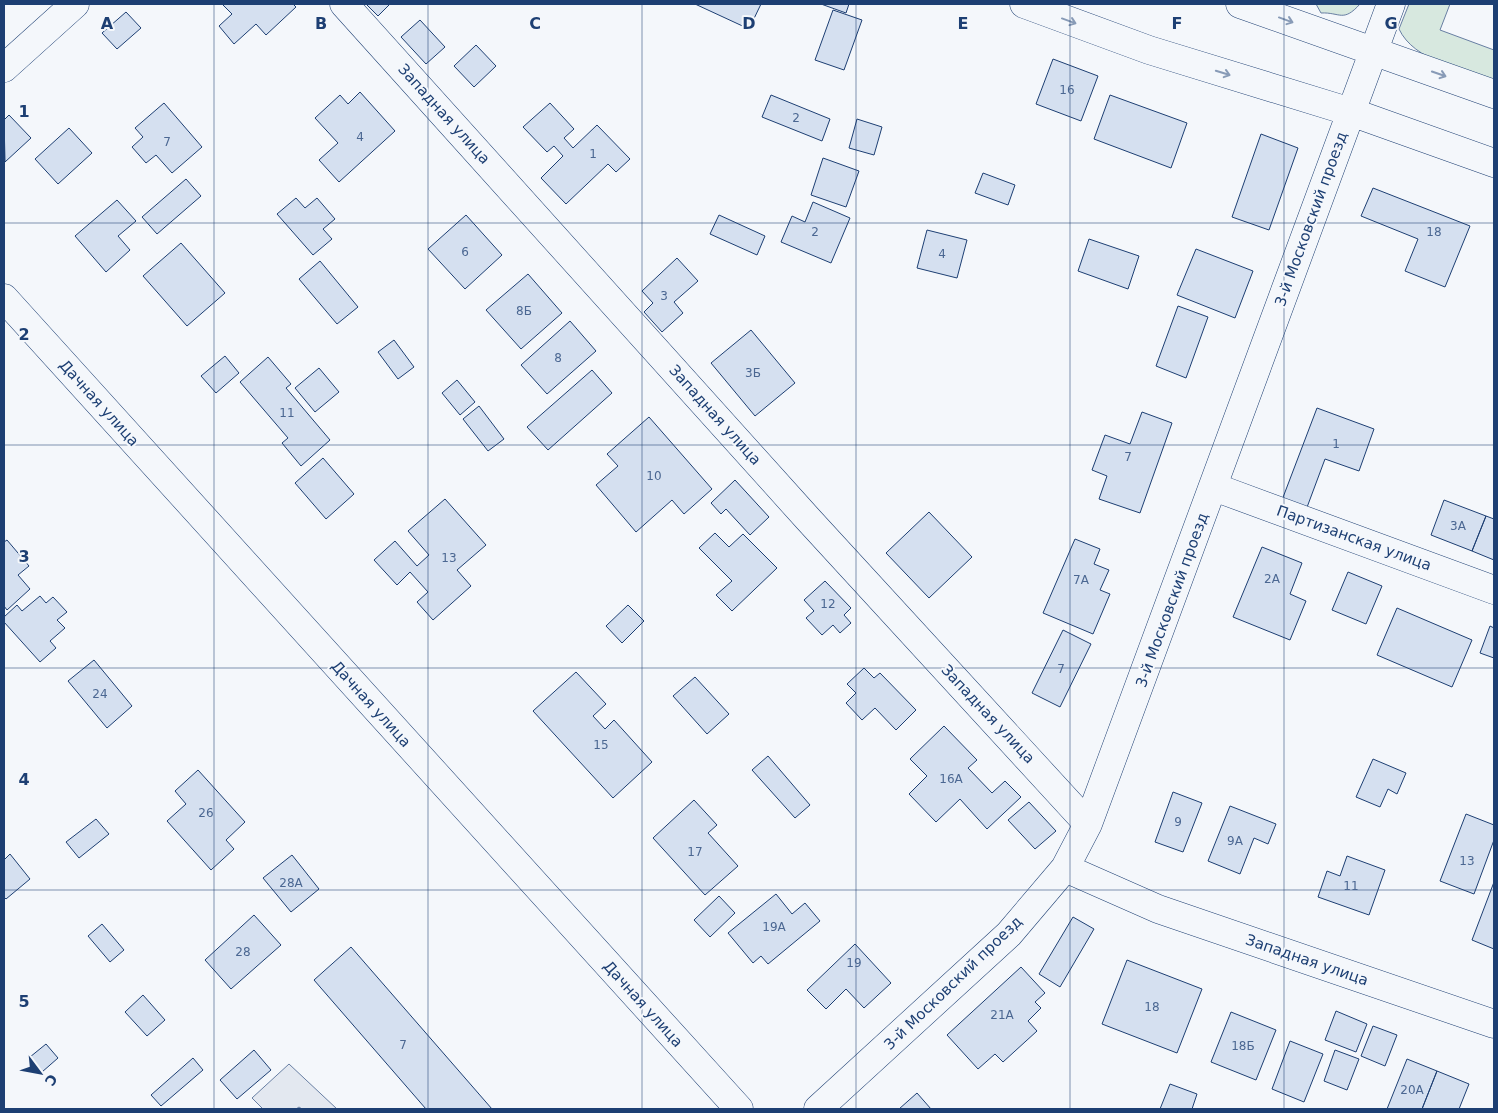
<svg xmlns="http://www.w3.org/2000/svg" width="1498" height="1113" font-family="'DejaVu Sans',sans-serif">
  <style>
    .green { fill: #d7e8df; stroke: #687fa3 }
    .parking { fill: #e3e8f0; stroke: #687fa3 }
    .building { fill: #d5e0f0; stroke: #1d3f73 }
    .lines { fill: none; stroke-linecap: round; stroke-linejoin: round }
    .minor-casing { stroke: #1d3f73; stroke-width: 29 }
    .minor { stroke: #f4f7fb; stroke-width: 28 }
    .oneway { stroke: #889bb7 }
    .grid { fill: none; stroke: #1d3f73; stroke-width: 1; stroke-opacity: 0.55 }
    .labels { text-anchor: middle; dominant-baseline: central; stroke-width: 4; stroke-linejoin: round; paint-order: stroke }
    .number-label { font-size: 12px; fill: #4b6792 }
    .street-label { font-size: 15px; fill: #1d3f73; stroke: #f4f7fb }
    .grid-label { font-size: 16px; text-anchor: middle; font-weight: bold; fill: #1d3f73; stroke: #f4f7fb; stroke-width: 4; stroke-linejoin: round; paint-order: stroke }
  </style>
  <rect width="100%" height="100%" fill="#f4f7fb"/>
  <!-- green -->
  <path class="green" d="M1316,4H1360C1343,23 1340,12 1321,13Z
    M1409,4H1450L1440,30L1494,50V81C1463,70 1414,61 1399,29Z"/>
  <!-- parking -->
  <path class="parking" d="M289,1064L337,1109H302L299,1107L296,1109H263L252,1098Z"/>
  <!-- building -->
  <path class="building" d="M222,4H293L296,7L266,35L256,24L234,44L219,26L232,14Z
    M366,4H390L378,16Z
    M695,4H761L749,29Z
    M821,4H849L846,13Z
    M833,10L862,20L844,70L815,60Z
    M126,12L141,28L117,49L102,33Z
    M420,20L445,47L426,64L401,37Z
    M476,45L496,66L474,87L454,66Z
    M1053,59L1098,76L1081,121L1036,104Z
    M360,92L395,131L339,182L319,160L338,143L315,118L340,95L348,104Z
    M771,95L830,119L822,141L762,117Z
    M1110,95L1187,123L1171,168L1094,139Z
    M164,103L202,147L172,173L156,155L146,163L132,147L143,137L135,128Z
    M550,103L574,129L564,138L573,148L597,125L630,159L616,172L608,164L566,204L541,178L563,156L554,146L547,152L523,127Z
    M9,115L31,138L5,162L4,120Z
    M857,119L882,127L874,155L849,148Z
    M69,128L92,153L58,184L35,159Z
    M1261,134L1298,148L1269,230L1232,217Z
    M823,158L859,171L846,207L811,195Z
    M983,173L1015,185L1008,205L975,193Z
    M186,179L201,196L157,234L142,217Z
    M1373,188L1470,226L1445,287L1405,271L1418,239L1361,216Z
    M296,198L305,208L317,198L335,219L323,229L332,239L313,255L277,214Z
    M117,200L136,221L118,236L130,250L106,272L75,236Z
    M813,202L850,218L831,263L781,242L792,216L805,222Z
    M466,215L502,255L465,289L428,249Z
    M719,215L765,236L757,255L710,234Z
    M927,230L967,240L957,278L917,268Z
    M1089,239L1139,256L1128,289L1078,271Z
    M181,243L225,293L187,326L143,276Z
    M1196,249L1253,271L1235,318L1177,295Z
    M677,258L698,281L674,302L683,313L662,332L644,312L653,303L642,291Z
    M320,261L358,307L337,324L299,279Z
    M528,274L562,313L521,349L486,310Z
    M1178,306L1208,317L1186,378L1156,366Z
    M570,321L596,351L547,394L521,365Z
    M751,330L795,383L755,416L711,363Z
    M394,340L414,367L398,379L378,352Z
    M225,356L239,373L216,393L201,376Z
    M268,357L291,384L286,388L330,440L301,466L282,443L288,438L240,382Z
    M319,368L339,392L315,412L295,388Z
    M592,370L612,393L548,450L527,427Z
    M457,380L475,402L460,415L442,393Z
    M479,406L504,439L488,451L463,419Z
    M1317,408L1374,429L1359,471L1325,459L1306,510L1282,500Z
    M1142,412L1172,423L1140,513L1099,499L1107,476L1092,470L1105,435L1130,444Z
    M649,417L712,489L684,514L672,500L636,532L596,485L618,466L607,454Z
    M323,458L354,494L326,519L295,483Z
    M735,480L769,517L750,535L726,509L721,514L711,503Z
    M445,499L486,545L457,570L471,586L433,620L417,602L428,592L410,572L397,585L374,560L395,541L417,566L429,555L408,531Z
    M1444,500L1486,516L1472,551L1431,535Z
    M929,512L972,557L929,598L886,553Z
    M1486,516L1494,519V560L1472,551Z
    M715,533L729,547L743,534L777,568L732,611L716,595L732,581L699,548Z
    M1075,539L1100,549L1094,564L1109,570L1100,590L1110,594L1093,634L1043,613Z
    M7,540L29,566L18,575L30,589L7,610L4,606V542Z
    M1262,547L1302,563L1290,594L1306,601L1290,640L1233,617Z
    M1348,572L1382,586L1366,624L1332,610Z
    M825,581L851,608L844,615L851,623L840,633L833,625L822,635L806,618L814,611L804,600Z
    M40,596L46,603L53,597L67,612L57,620L65,628L50,641L56,648L40,662L4,622V617L17,605L22,611Z
    M628,605L644,621L622,643L606,626Z
    M1397,608L1472,640L1452,687L1377,655Z
    M1490,626L1494,628V658L1480,653Z
    M1063,630L1091,644L1060,707L1032,693Z
    M94,660L132,706L107,728L68,681Z
    M864,668L874,678L880,673L916,710L896,730L875,708L862,720L846,703L856,693L847,684Z
    M576,672L606,704L593,716L605,729L614,720L652,762L613,798L533,711Z
    M695,677L729,714L707,734L673,696Z
    M944,726L977,760L968,768L992,793L1005,781L1021,797L987,829L960,799L936,822L909,794L927,776L910,759Z
    M768,756L810,805L795,818L752,770Z
    M1373,759L1406,773L1397,794L1388,789L1380,807L1356,797Z
    M198,770L245,822L226,840L234,849L211,870L167,821L186,804L175,791Z
    M1173,792L1202,803L1183,852L1155,842Z
    M694,800L717,825L708,833L738,866L705,895L653,838Z
    M1029,802L1056,831L1035,849L1008,820Z
    M1230,806L1276,824L1268,844L1254,838L1240,874L1208,861Z
    M1466,814L1494,825V840L1474,894L1440,881Z
    M96,819L109,834L79,858L66,842Z
    M10,854L30,879L6,899L4,897V860Z
    M292,855L319,889L291,912L263,878Z
    M1347,856L1385,870L1369,915L1318,897L1327,871L1340,876Z
    M1494,882V949L1472,940Z
    M776,894L792,914L805,903L820,921L768,964L761,956L753,963L728,933Z
    M719,896L735,913L710,937L694,920Z
    M254,915L281,945L231,989L205,960Z
    M1073,917L1094,929L1060,987L1039,974Z
    M102,924L124,950L110,962L88,936Z
    M855,944L891,983L864,1008L846,989L826,1009L807,990Z
    M351,947L492,1109H426L314,980Z
    M1127,960L1202,989L1177,1053L1102,1024Z
    M1021,967L1045,993L1035,1002L1041,1008L1028,1021L1037,1031L1003,1062L995,1054L978,1069L947,1035Z
    M143,995L165,1020L147,1036L125,1012Z
    M1336,1011L1367,1024L1356,1052L1325,1040Z
    M1231,1012L1276,1030L1256,1080L1211,1062Z
    M1373,1026L1397,1035L1385,1066L1361,1056Z
    M1290,1041L1323,1054L1304,1102L1272,1089Z
    M46,1044L58,1058L42,1072L30,1057Z
    M254,1050L271,1070L237,1099L220,1080Z
    M1335,1050L1359,1059L1347,1090L1324,1081Z
    M193,1058L203,1070L161,1106L151,1095Z
    M1407,1059L1437,1071L1422,1109H1387Z
    M1437,1071L1469,1084L1459,1109H1422Z
    M1170,1084L1197,1094L1192,1109H1160Z
    M917,1093L931,1109H899Z"/>
  <g class="lines">
    <defs>
      <path id="minor" d="M344,4L808,519L1088,824
        M1024,4L1149,50L1351,112L1494,163
        M1240,4L1494,94
        M4,68L75,4
        M4,298L739,1109
        M1214,487L1494,590
        M1065,868L1158,909L1494,1024
        M818,1109L1009,934L1065,868L1088,824L1391,4"/>
    </defs>
    <!-- minor casing -->
    <use href="#minor" class="minor-casing"/>
    <!-- minor -->
    <use href="#minor" class="minor"/>
  </g>
  <!-- one-way arrows -->
  <defs><path id="oneway-shaft" d="M-6 0H5M1.5-3L5.5 0L1.5 3" fill="none" stroke-width="1.6" stroke-linecap="round" stroke-linejoin="round" transform="scale(1.25)"/></defs>
  <g class="oneway">
    <use href="#oneway-shaft" transform="translate(1286 20) rotate(20)"/>
    <use href="#oneway-shaft" transform="translate(1069 21) rotate(20)"/>
    <use href="#oneway-shaft" transform="translate(1223 73) rotate(17)"/>
    <use href="#oneway-shaft" transform="translate(1439 74) rotate(19)"/>
  </g>
  <!-- grid -->
  <path class="grid" d="M214,4V1109M428,4V1109M642,4V1109M856,4V1109M1070,4V1109M1284,4V1109M4,223H1494M4,445H1494M4,668H1494M4,890H1494"/>
  <g class="labels">
    <!-- number labels -->
    <g class="number-label">
      <text x="1067" y="90">16</text>
      <text x="796" y="118">2</text>
      <text x="360" y="137">4</text>
      <text x="167" y="142">7</text>
      <text x="593" y="154">1</text>
      <text x="815" y="232">2</text>
      <text x="1434" y="232">18</text>
      <text x="465" y="252">6</text>
      <text x="942" y="254">4</text>
      <text x="664" y="296">3</text>
      <text x="524" y="311">8Б</text>
      <text x="558" y="358">8</text>
      <text x="753" y="373">3Б</text>
      <text x="287" y="413">11</text>
      <text x="1336" y="444">1</text>
      <text x="1128" y="457">7</text>
      <text x="654" y="476">10</text>
      <text x="1458" y="526">3А</text>
      <text x="449" y="558">13</text>
      <text x="1272" y="579">2А</text>
      <text x="1081" y="580">7А</text>
      <text x="828" y="604">12</text>
      <text x="1061" y="669">7</text>
      <text x="100" y="694">24</text>
      <text x="601" y="745">15</text>
      <text x="951" y="779">16А</text>
      <text x="206" y="813">26</text>
      <text x="1178" y="822">9</text>
      <text x="1235" y="841">9А</text>
      <text x="695" y="852">17</text>
      <text x="1467" y="861">13</text>
      <text x="291" y="883">28А</text>
      <text x="1351" y="886">11</text>
      <text x="774" y="927">19А</text>
      <text x="243" y="952">28</text>
      <text x="854" y="963">19</text>
      <text x="1152" y="1007">18</text>
      <text x="1002" y="1015">21А</text>
      <text x="403" y="1045">7</text>
      <text x="1243" y="1046">18Б</text>
      <text x="1412" y="1090">20А</text>
    </g>
    <!-- street labels -->
    <g class="street-label">
      <text transform="translate(444 114) rotate(48)">Западная улица</text>
      <text transform="translate(1311 219) rotate(-70)">3-й Московский проезд</text>
      <text transform="translate(99 403) rotate(48)">Дачная улица</text>
      <text transform="translate(715 415) rotate(48)">Западная улица</text>
      <text transform="translate(1354 538) rotate(20)">Партизанская улица</text>
      <text transform="translate(1172 600) rotate(-70)">3-й Московский проезд</text>
      <text transform="translate(371 704) rotate(48)">Дачная улица</text>
      <text transform="translate(988 714) rotate(47)">Западная улица</text>
      <text transform="translate(1307 960) rotate(19)">Западная улица</text>
      <text transform="translate(953 983) rotate(-44)">3-й Московский проезд</text>
      <text transform="translate(643 1004) rotate(48)">Дачная улица</text>
    </g>
  </g>
  <g class="grid-label">
    <text x="107" y="29">A</text>
    <text x="321" y="29">B</text>
    <text x="535" y="29">C</text>
    <text x="749" y="29">D</text>
    <text x="963" y="29">E</text>
    <text x="1177" y="29">F</text>
    <text x="1391" y="29">G</text>
    <text x="24" y="117">1</text>
    <text x="24" y="340">2</text>
    <text x="24" y="562">3</text>
    <text x="24" y="785">4</text>
    <text x="24" y="1007">5</text>
  </g>
  <!-- border -->
  <rect width="1498" height="1113" fill="none" stroke="#1d3f73" stroke-width="10"/>
  <!-- north arrow -->
  <g transform="translate(40 1073) rotate(122)" stroke="#f4f7fb" stroke-width="4" paint-order="stroke">
  <path d="M0-4L9 19L0 12L-9 19Z" fill="#1d3f73"/>
  <text y="-8" font-size="14" font-weight="bold" text-anchor="middle" fill="#1d3f73">С</text>
  </g>
</svg>
